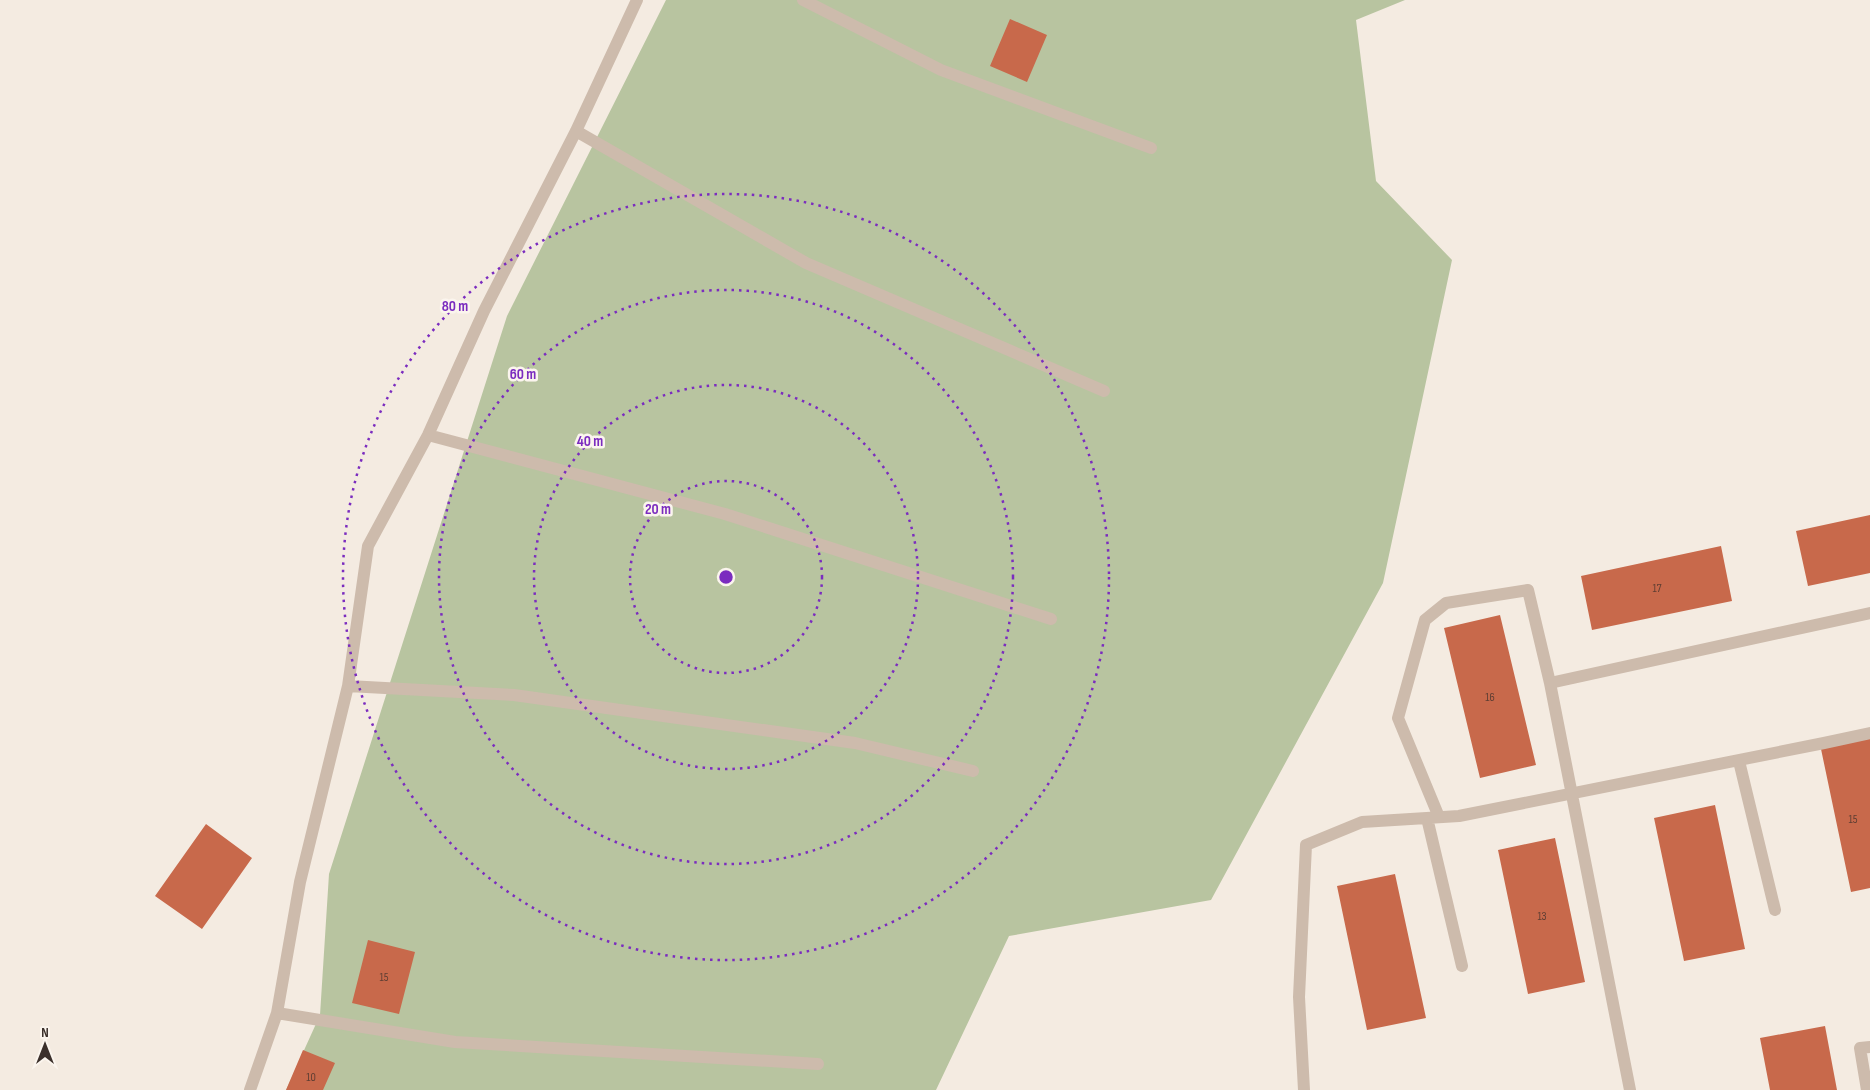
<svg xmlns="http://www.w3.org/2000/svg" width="1870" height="1090" font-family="'Sofia Sans Condensed',sans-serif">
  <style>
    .green { fill: #b8c4a0 }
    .building { fill: #c8694b }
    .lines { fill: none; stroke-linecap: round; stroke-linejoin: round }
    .minor { stroke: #cdbbac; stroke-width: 12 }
    .ring { fill: none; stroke: #7b2cbf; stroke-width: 2.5; stroke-dasharray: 2.5 5 }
    .labels { text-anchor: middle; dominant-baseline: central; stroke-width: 5; stroke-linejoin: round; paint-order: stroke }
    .number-label { font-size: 12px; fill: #5e3e33 }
    .centre { fill: #7b2cbf; stroke: #fbf5ee; stroke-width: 2.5 }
    .ring-label { font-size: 15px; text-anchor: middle; font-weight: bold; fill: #7b2cbf; stroke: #fbf5ee; stroke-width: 5; stroke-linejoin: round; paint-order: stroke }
  </style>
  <rect width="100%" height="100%" fill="#f4ebe1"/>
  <!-- green -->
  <path class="green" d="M666,0H1405L1356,20L1376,181L1452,260L1383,583L1211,900L1009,936L936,1090H286L320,1015L329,874L507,316Z"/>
  <!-- building -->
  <path class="building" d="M1010,19L1047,35L1027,82L990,66Z
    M1870,515V573L1808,586L1796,531Z
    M1721,546L1732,601L1592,630L1581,576Z
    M1500,615L1536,765L1480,778L1444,628Z
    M1870,738V888L1851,892L1821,749Z
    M1715,805L1745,949L1684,961L1654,818Z
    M206,824L252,858L202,929L155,896Z
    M1555,838L1585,982L1528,994L1498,850Z
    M1395,874L1426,1018L1367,1030L1337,886Z
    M368,940L415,952L399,1014L352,1003Z
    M1825,1026L1837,1090H1770L1760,1038Z
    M303,1050L335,1063L323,1090H286Z"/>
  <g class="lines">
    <!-- minor -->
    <path class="minor" d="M803,0L941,70L1151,148
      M576,131L806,263L1104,391
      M428,435L725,514L1051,619
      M1550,683L1870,613
      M348,686L514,695L855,743L973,771
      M1739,761L1775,910
      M1439,817L1398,718L1425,620L1446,603L1528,590L1550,683L1630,1090
      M1427,818L1462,966
      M277,1013L455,1042L818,1064
      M250,1090L277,1013L300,882L348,686L368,546L428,435L484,311L576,131L637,0
      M1304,1090L1299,997L1306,845L1362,822L1459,816L1824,743L1870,733
      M1867,1090L1860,1048L1870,1047"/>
  </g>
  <!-- distance rings -->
  <g class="ring">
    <circle cx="726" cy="577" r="96"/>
    <circle cx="726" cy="577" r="192"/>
    <circle cx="726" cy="577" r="287"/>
    <circle cx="726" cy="577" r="383"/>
  </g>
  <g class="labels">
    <!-- number labels -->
    <g class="number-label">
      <text x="1657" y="588">17</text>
      <text x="1490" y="697">16</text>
      <text x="1853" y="819">15</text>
      <text x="1542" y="916">13</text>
      <text x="384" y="977">15</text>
      <text x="311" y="1077">10</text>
    </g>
  </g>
  <circle cx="726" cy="577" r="8" class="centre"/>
  <g class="ring-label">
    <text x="455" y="311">80 m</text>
    <text x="523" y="379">60 m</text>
    <text x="590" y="446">40 m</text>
    <text x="658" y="514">20 m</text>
  </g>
  <!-- north arrow -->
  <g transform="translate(45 1045)" stroke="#fbf5ee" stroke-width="4" paint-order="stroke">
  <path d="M0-4L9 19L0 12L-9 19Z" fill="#3b302b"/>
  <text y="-8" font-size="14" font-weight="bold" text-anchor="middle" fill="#3b302b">N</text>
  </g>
</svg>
